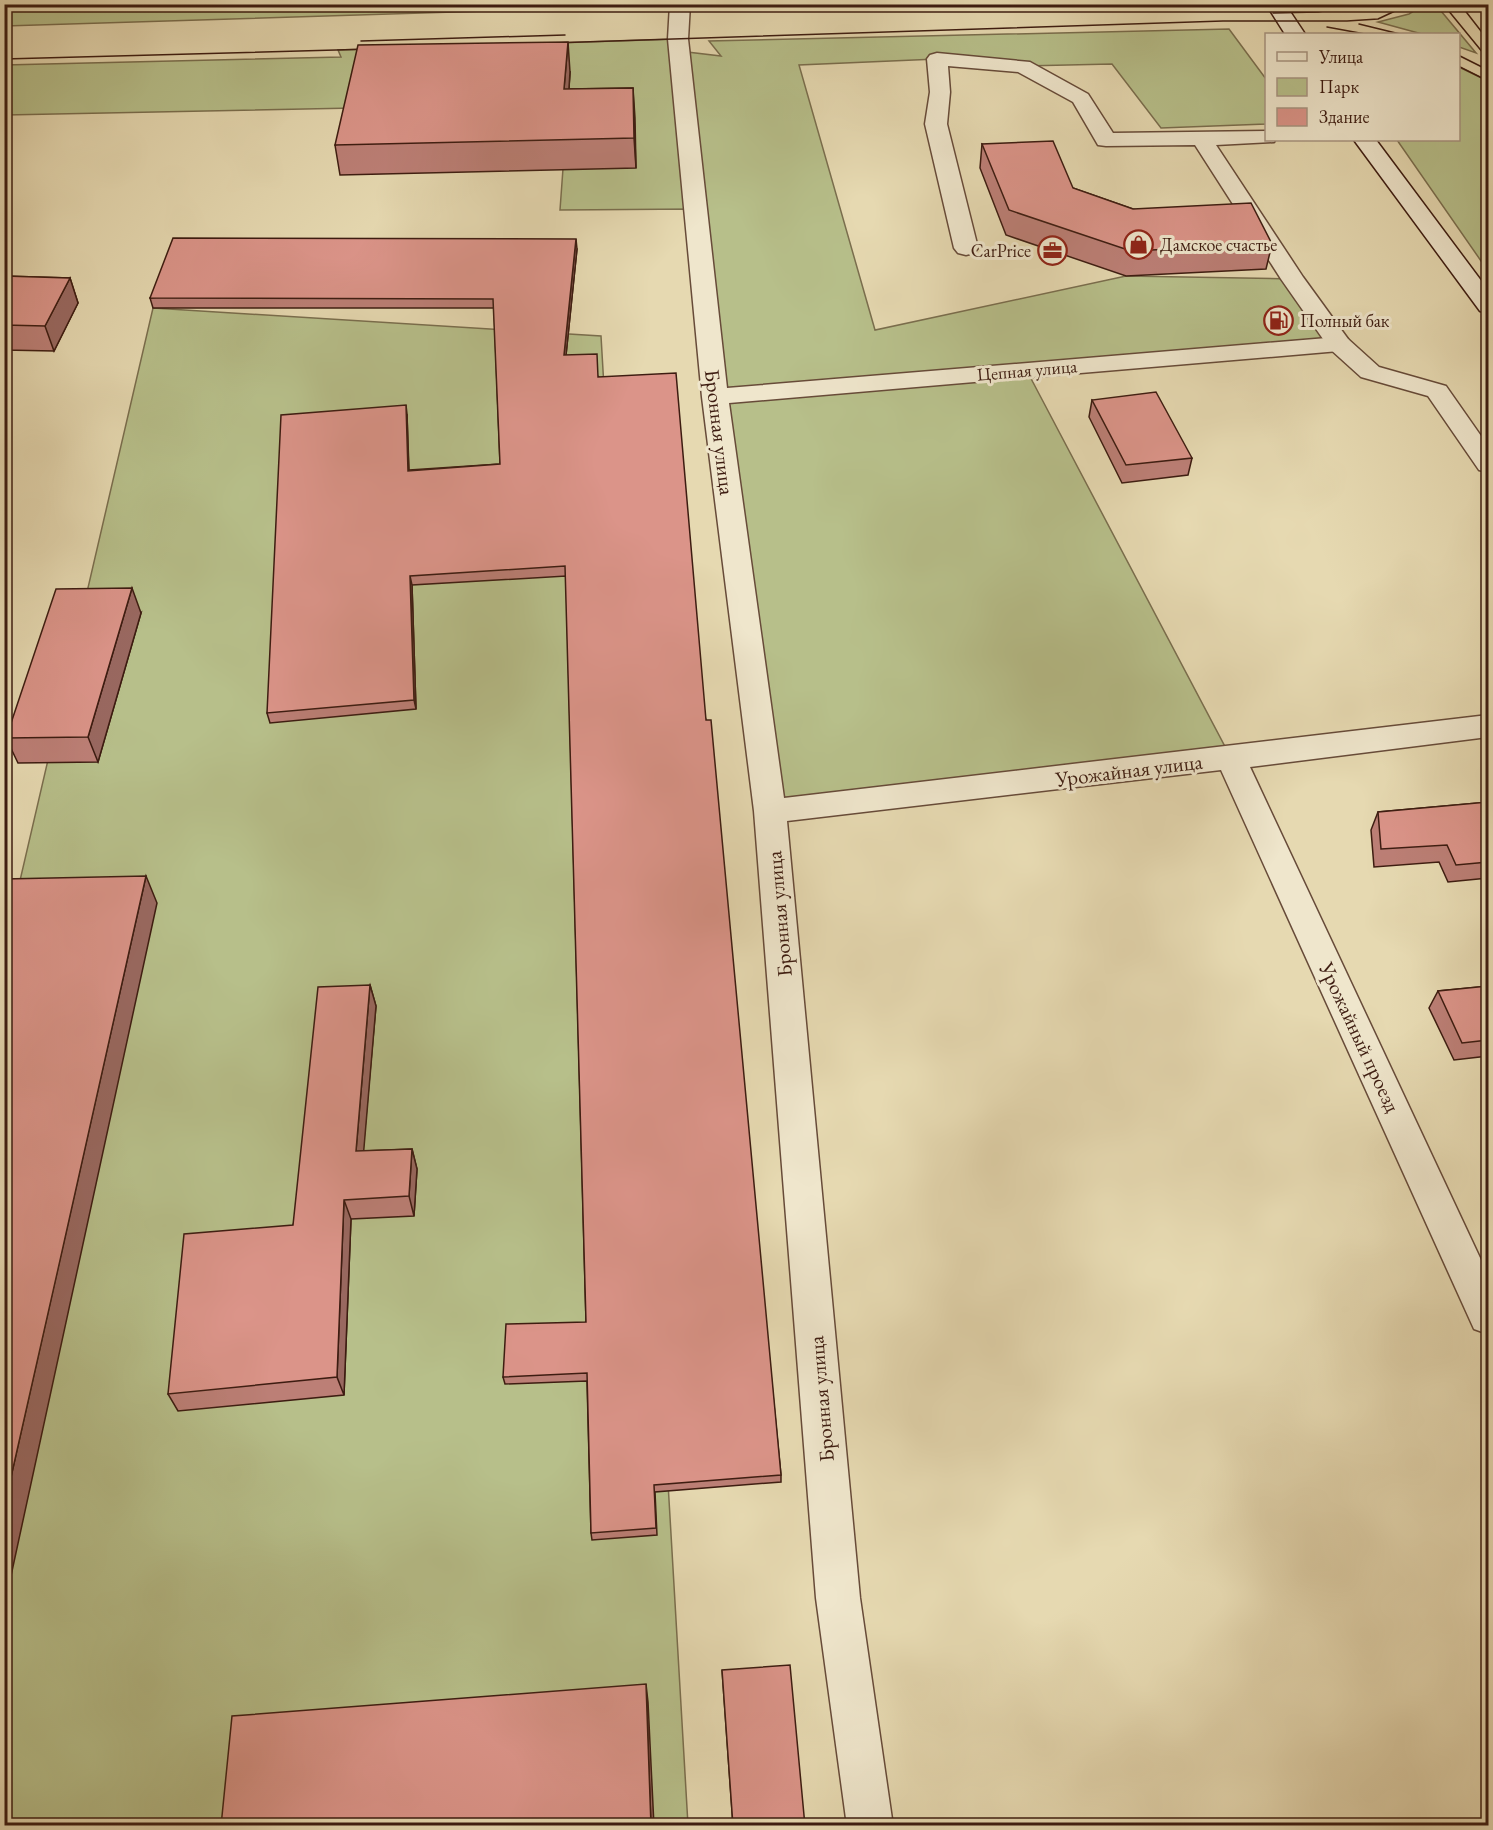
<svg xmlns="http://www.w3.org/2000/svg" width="1493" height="1830" font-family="'EB Garamond',serif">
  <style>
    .green { fill: #b7bf8a; stroke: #7a6e4e; stroke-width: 1.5 }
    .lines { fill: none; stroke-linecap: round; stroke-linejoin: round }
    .lane-casing { stroke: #674b39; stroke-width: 3 }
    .street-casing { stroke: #674b39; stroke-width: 3 }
    .secondary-casing { stroke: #3d1c11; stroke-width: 3 }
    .lane { fill: #efe6cc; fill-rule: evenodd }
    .street { fill: #efe6cc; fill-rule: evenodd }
    .secondary { fill: #efe6cc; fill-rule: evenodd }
    .tram { stroke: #3d1c11; stroke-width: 1.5 }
    .wall { fill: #bc7f76; stroke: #3d1c11; stroke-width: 1.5 }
    .shaded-wall { fill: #996860; stroke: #3d1c11; stroke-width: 1.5 }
    .building { fill: #db9489; stroke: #3d1c11; stroke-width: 1.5 }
    .labels { text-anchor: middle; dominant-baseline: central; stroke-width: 6; stroke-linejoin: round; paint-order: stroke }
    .far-poi-label { font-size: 18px; fill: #3d1c11; stroke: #efe6cc; text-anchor: start }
    .far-street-label { font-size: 18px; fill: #3d1c11; stroke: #efe6cc }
    .street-label { font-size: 21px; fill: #3d1c11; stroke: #efe6cc }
  </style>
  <rect width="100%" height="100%" fill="#e6d9b1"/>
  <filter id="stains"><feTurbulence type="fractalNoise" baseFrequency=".00333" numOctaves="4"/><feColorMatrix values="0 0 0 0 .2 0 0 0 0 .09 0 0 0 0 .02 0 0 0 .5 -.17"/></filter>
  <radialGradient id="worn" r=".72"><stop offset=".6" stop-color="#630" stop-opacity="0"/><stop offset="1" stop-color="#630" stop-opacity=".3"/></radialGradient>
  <!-- green -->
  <path class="green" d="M181,4H675L677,5L5,26L4,10Z
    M1425,4L1436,5L1476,53L1459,47L1458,34H1422L1378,22L1409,14Z
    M1229,29L1266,79V124L1161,128L1112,64L1023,66L937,59L799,65L875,330L1126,276L1293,279L1339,344L1027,371L1231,758L770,811L695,209L560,210L570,72L355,108L5,115L4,65L341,57L338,50L678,39L679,51L721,56L709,41Z
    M1459,67L1488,81V271L1397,140H1458Z
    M153,308L601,336L688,1825L5,1826V945Z"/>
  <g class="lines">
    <defs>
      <path id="lane" d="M937,53L1030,62L1088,94L1113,133L1266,131V140H1275L1274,142L1216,145L1303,277L1348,339L1379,367L1446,386L1488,446V472L1479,470L1428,396L1361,377L1330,349L1281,279L1195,145L1106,146L1098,145L1073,102L1018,72L948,66L950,92L947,124L978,248L974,253L966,255L958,253L954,248L925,124L930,92L927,59L930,55Z"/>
      <path id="street" d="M670,4H690L688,39L727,388L1339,337L1348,339L1351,344L1348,349L1339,351L729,403L784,798L1488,715V737L1250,767L1488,1275V1334L1474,1329L1221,770L787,821L860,1598L893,1826H847L816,1598L754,811L702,397L668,39Z"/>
      <path id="secondary" d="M1266,4H1285L1305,34H1285Z
        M1354,140H1376L1488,290V313L1480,311Z"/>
    </defs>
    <!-- lane casing -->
    <use href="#lane" class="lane-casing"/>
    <!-- street casing -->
    <use href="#street" class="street-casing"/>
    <!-- secondary casing -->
    <use href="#secondary" class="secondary-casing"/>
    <!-- lane -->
    <use href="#lane" class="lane"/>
    <!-- street -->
    <use href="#street" class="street"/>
    <!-- secondary -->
    <use href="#secondary" class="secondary"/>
    <!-- tram -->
    <path class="tram" d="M1443,4L1488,59
      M1460,4L1488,40
      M1273,13L1318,12L1364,4
      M1359,24L1400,34
      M1327,27L1365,34
      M361,41L565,35
      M552,43L1223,21H1347L1378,19L1410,4
      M1458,55L1488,70
      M4,59L372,49
      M1458,66L1488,81"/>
  </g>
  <!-- wall -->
  <path class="wall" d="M570,72L569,89L633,88L636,168L340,175L335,145Z
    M982,144L1073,188L1133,209L1272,244L1266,269L1126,276L1006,235L980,168Z
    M577,249L566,355L599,377L706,720L781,1475V1482L655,1492L657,1535L592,1540L591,1533L587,1381L505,1384L503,1377L586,1322L566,576L412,585L416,709L270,723L267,713L407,414L409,470L500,464L494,308H153L150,298Z
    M4,276L70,278L78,303L54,351L4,350Z
    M1092,400L1192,458L1188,475L1122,483L1089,417Z
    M141,613L98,762L18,763L6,738Z
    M1488,802V878L1448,882L1439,862L1374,867L1371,830L1378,812Z
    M370,985L376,1006L363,1151L412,1149L417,1169L414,1216L351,1219L344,1395L178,1411L168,1394L293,1225Z
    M1488,986V1056L1454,1060L1429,1008L1438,991Z
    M722,1670L805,1826H733Z"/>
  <!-- shaded-wall -->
  <path class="shaded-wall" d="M568,42L570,72L567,119L564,89Z
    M633,88L635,118L636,168L634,138Z
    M576,239L577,249L565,365L564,355Z
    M70,278L78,303L54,351L45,326Z
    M406,405L407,414L409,480L408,471Z
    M410,576L412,585L416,709L414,700Z
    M132,588L141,613L98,762L88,737Z
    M146,876L157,903L4,1608V1508Z
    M370,985L376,1006L362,1171L356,1151Z
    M412,1149L417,1169L414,1216L409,1196Z
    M344,1200L351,1219L344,1395L337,1377Z
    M646,1684L648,1702L654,1826H651Z"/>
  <!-- building -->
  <path class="building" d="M568,42L564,89L633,88L634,138L335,145L358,45Z
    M1053,141L1073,188L1133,209L1251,203L1272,244L1131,251L1009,210L982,144Z
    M173,238L576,239L564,355L597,354L598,377L676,373L706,720H711L781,1475L654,1485L656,1528L591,1533L587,1373L503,1377L506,1324L586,1322L565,566L410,576L414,700L267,713L281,415L406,405L408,471L500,464L493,299L150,298Z
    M4,276L70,278L45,326L4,325Z
    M1156,392L1192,458L1126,465L1092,400Z
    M132,588L88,737L6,738L56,589Z
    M1488,802V862L1456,865L1447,845L1381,849L1378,812Z
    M146,876L63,1247L4,1508V879Z
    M370,985L356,1151L412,1149L409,1196L344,1200L337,1377L168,1394L184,1234L293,1225L318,987Z
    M1488,986V1040L1462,1043L1438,991Z
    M790,1665L805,1826H733L722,1670Z
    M646,1684L651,1826H221L232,1716Z"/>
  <!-- icons -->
  <defs>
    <symbol id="shop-ring" viewBox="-11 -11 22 22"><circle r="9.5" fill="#efe6cc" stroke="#8f2418" stroke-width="1.5"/><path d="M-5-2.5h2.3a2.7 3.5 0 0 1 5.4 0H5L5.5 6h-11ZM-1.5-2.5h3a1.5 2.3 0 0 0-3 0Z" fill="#8f2418"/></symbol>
    <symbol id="office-ring" viewBox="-11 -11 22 22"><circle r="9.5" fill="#efe6cc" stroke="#8f2418" stroke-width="1.5"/><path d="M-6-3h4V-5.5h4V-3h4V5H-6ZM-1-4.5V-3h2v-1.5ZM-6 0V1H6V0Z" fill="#8f2418"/></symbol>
    <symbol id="fuel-ring" viewBox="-11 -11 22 22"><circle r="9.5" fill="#efe6cc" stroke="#8f2418" stroke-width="1.5"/><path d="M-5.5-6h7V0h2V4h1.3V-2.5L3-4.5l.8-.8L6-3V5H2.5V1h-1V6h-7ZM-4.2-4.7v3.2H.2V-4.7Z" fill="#8f2418"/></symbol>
  </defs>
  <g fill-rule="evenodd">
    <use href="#shop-ring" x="1122" y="228" width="33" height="33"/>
    <use href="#office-ring" x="1036" y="234" width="33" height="33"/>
    <use href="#fuel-ring" x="1262" y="304" width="33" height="33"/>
  </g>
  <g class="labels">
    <!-- far-poi labels -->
    <g class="far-poi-label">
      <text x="1160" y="244">Дамское счастье</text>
      <text x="1031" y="250" text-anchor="end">CarPrice</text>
      <text x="1300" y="320">Полный бак</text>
    </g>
    <!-- far-street labels -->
    <g class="far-street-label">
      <text transform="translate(1027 370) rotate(-5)">Цепная улица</text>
    </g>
    <!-- street labels -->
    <g class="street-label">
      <text transform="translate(720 432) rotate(83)">Бронная улица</text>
      <text transform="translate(1129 770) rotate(-7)">Урожайная улица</text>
      <text transform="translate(779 914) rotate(-95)">Бронная улица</text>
      <text transform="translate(1360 1037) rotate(65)">Урожайный проезд</text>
      <text transform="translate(821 1399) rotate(-95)">Бронная улица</text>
    </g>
  </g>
  <!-- margin -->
  <rect width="1493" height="1830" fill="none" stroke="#e6d9b1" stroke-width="24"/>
  <rect x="6" y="6" width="1481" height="1818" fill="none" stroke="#3d1c11" stroke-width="3"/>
  <rect x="12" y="12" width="1469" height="1806" fill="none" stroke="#3d1c11" stroke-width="1.5"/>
  <!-- legend -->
  <rect x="1265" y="33" width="195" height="108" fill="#efe6cc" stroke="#a89581" stroke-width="1.5"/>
  <rect x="1277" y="52" width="30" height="9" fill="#efe6cc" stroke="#a89581" stroke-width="1.5"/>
  <text x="1319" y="63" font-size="18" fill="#3d1c11">Улица</text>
  <rect x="1277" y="78" width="30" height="18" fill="#b7bf8a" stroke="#a89581" stroke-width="1.5"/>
  <text x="1319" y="93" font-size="18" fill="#3d1c11">Парк</text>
  <rect x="1277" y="108" width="30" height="18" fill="#db9489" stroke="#a89581" stroke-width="1.5"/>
  <text x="1319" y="123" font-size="18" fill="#3d1c11">Здание</text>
  <rect width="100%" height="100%" filter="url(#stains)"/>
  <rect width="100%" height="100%" fill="url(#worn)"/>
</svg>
